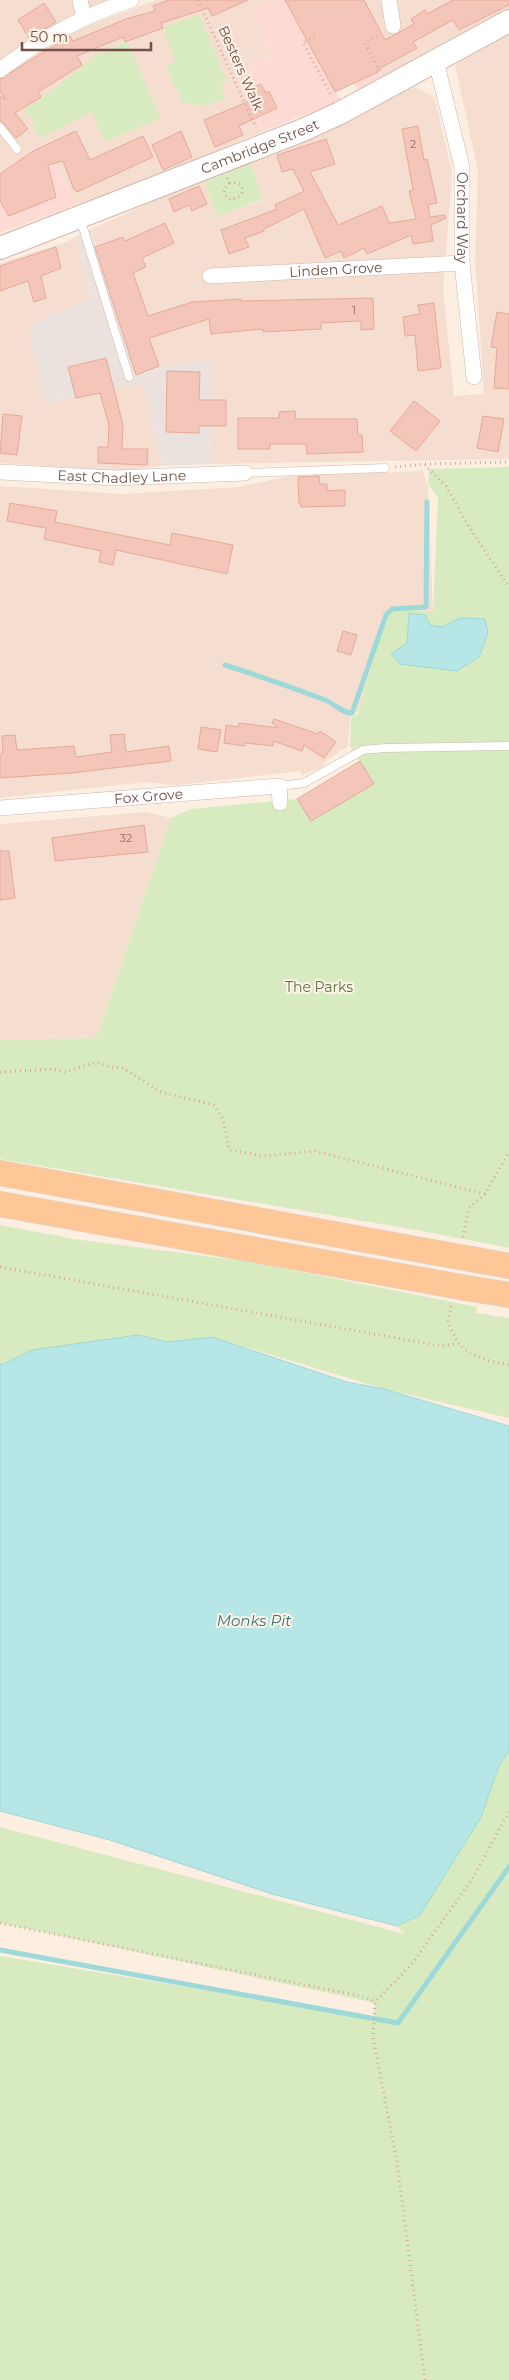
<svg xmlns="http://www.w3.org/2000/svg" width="509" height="2380" font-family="Montserrat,sans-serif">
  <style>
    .residential { fill: #f5ded0 }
    .commercial { fill: #fedad5 }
    .industrial { fill: #ece2dd }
    .green { fill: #d8ebc0 }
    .water { fill: #b6e7e6; stroke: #9cd9d8 }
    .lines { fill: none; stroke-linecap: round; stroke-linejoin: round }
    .stream { stroke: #9cd9d8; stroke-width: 5 }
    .building { fill: #f3c6b9; stroke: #e6a998 }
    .lane-casing { stroke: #d0b6ab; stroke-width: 9 }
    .street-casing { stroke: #d0b6ab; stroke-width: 16 }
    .secondary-casing { stroke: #d4b4a8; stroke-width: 24 }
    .primary-casing { stroke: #d8cecc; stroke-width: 26 }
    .path { stroke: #d8a99c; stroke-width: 3; stroke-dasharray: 1 4; stroke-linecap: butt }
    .lane { stroke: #fff; stroke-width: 8 }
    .street { stroke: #fff; stroke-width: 15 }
    .secondary { stroke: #fff; stroke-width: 22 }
    .primary { stroke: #fec798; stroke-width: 25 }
    .primary-bridge-casing { stroke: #d8cecc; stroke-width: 26; stroke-linecap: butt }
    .primary-bridge { stroke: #fec798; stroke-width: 25 }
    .labels { text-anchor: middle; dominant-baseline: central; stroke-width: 4; stroke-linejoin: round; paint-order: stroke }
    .number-label { font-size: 11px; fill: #946e64 }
    .street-label { font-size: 14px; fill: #755048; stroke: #fff3e9 }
    .park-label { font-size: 14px; fill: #57753c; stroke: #fff3e9 }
    .water-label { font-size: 15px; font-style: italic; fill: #387474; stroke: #fff3e9 }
  </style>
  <rect width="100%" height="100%" fill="#fdeee2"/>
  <!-- residential -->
  <path class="residential" d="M0,0H113L61,20L0,61Z
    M157,0H272L251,11L270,55L234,72L262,132L163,174L76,205L57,167L41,144L0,173V76L69,32Z
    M343,0H509V11L382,77Z
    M509,35V459L210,464L213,360L139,371L91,229L204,179L217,217L262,200L250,161L415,87L435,98L452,173L443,289L454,396L484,394L475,259L478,171L455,65Z
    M76,236L90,297L45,403L144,382L161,466L117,471L0,463V263L66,242Z
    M423,471L428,487L433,612L394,606L385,614L359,711L350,717L348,746L327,760L321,768L302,775L300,771L177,785L146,782L0,798V486L122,494L239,487L290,476Z
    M146,812L171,818L96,1038L0,1040V824Z"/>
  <!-- commercial -->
  <path class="commercial" d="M272,0H343L382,77L358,90L335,53L319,64L341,100L262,132L234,72L270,55L251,11Z
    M41,144L57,167L76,205L0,233V173Z"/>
  <!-- industrial -->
  <path class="industrial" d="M91,229L139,371L213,359L210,464L161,466L144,383L45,403L28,326L90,297L76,236Z"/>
  <!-- green -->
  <path class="green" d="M199,14L227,82L222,84L224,99L204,106L182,102L166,66L175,62L163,28Z
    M127,41L161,118L104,142L92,112L41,138L33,128V119L24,110L42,98L96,55Z
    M250,161L262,199L217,217L204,179Z
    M509,467V1248L422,1231L0,1159V1040L96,1038L171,818L191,809L297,799L360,762L350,746L351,717L358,714L384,614L394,606L433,612L438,498L428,484L429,469Z
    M0,1225L74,1239L252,1262L477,1307L476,1313L509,1318V1418L384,1389L216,1338L168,1342L138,1335L32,1350L3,1364H0Z
    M509,1752V2380H0V1956L374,2018L375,2003L0,1923V1827L405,1934L397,1926L420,1915L481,1817L499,1766Z"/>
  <!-- water -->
  <path class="water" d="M409,613L425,615L430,625L443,627L460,618L485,619L488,633L479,657L457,671L400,664L391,654L407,643Z
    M138,1335L168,1342L212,1337L347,1382L384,1389L509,1426V1751L499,1766L481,1817L420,1915L397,1926L272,1894L110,1840L0,1811V1364H3L32,1350Z"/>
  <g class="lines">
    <!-- stream -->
    <path class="stream" d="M225,665C259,676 292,687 325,700C334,703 343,714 352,713L386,615L392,609L426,607L427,502
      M0,1950L398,2023L509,1867"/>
  </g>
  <!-- building -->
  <path class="building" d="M169,0H248L212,16L208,8L161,23L163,28L125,42L123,37L77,56L82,65L38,92L41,97L15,113L28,129L16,138L4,124L0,121V96L6,100L0,92V79L70,36L73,41L126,19L155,11L153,6Z
    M285,0H364L385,40L414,24L411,19L425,10L427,14L453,0H509V5L459,30L453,20L413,42L417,48L377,70L378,72L335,92Z
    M44,3L56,22L29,38L18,20Z
    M261,84L266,93L269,91L277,108L239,126L243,135L215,147L204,120L252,100L247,90Z
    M418,126L424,160L427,159L437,203L428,205L430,217L445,215L446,218L431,225L433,241L413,244L411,235L367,254L364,248L344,258L341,251L325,258L304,209L264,229V231L245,238L249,247L229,254L221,230L277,209L275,205L304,191L293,169L282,172L277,155L326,139L335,164L310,172L338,225L382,206L389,223L416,219L409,191L413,190L402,129Z
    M76,131L90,160L143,136L153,157L77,192L75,189L74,190L63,161L48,165L56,197L9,216L0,201V174L33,151Z
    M181,131L192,157L163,170L152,145Z
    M199,186L207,204L192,211L189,205L174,212L169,199Z
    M165,223L174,243L142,258L146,267L133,273L148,316L192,302L241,299V301L373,298L374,329L361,330V321L321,323V329L263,332V329L211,334L209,319L149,338L159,366L136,375L95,247L123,237L125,241Z
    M56,247L61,268L41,276L46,298L34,302L28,281L0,291V266Z
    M434,303L441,368L418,371L415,335L405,336L403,317L420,314L418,305Z
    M497,312L509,314V389L494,388L497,348L491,347Z
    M106,358L123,425L122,449H148L147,465L98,463V447H108L109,425L100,393L76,398L68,367Z
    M167,371L200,372L199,400H226V426H199V433L166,432Z
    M414,401L440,421L416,451L390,431Z
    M295,411L296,419H357L358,435H362L363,452L307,454L306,444H270V449H238V418H279V412Z
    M3,414L22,416L17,455L0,453Z
    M483,416L504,419L498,452L477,448Z
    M319,476L320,484H327V491L345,490V506L301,507V504H299L298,477Z
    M10,503L57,511L55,522L170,545L172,533L233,545L227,574L116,550L113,565L99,562L101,551L44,539L46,528L7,521Z
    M343,631L357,635L351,655L337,651Z
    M274,719L318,734L320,731L336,742L324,758L304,745L302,751L273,741V746L245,743V746L224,743L226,725L238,727L239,723L279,728L272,723Z
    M201,727L221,730L217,752L198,749Z
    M124,734L126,752L169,746L171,761L72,773L0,778V754L3,753L2,736L15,735L17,750L74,746L76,757L112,752L110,735Z
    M360,761L374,784L311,821L297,799Z
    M144,825L148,852L55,861L52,838Z
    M0,851H9L15,898L0,900Z"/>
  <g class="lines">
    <defs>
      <path id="lane" d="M0,127L17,149
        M80,218L129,377
        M245,473L385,468
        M279,786L304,783L363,750L385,748L509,746"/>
      <g id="street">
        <path d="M80,0L84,17"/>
        <path d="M389,0L393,26"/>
        <path id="s1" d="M436,61L462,167V263L474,377"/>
        <path d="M0,70C40,39 82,16 131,0"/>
        <path id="s2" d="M210,276L462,263"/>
        <path id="s3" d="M0,472L116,478L245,473"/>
        <path id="s4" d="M0,808L279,786L280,803"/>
      </g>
      <g id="secondary">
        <path id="s5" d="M0,248L303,130L340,113L509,21"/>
      </g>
      <path id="primary" d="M0,1173L432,1252
        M0,1204L428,1281
        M471,1259L509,1266
        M466,1288L509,1295"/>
    </defs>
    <!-- lane casing -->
    <use href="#lane" class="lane-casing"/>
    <!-- street casing -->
    <use href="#street" class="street-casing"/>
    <!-- secondary casing -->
    <use href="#secondary" class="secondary-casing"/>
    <!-- primary casing -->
    <use href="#primary" class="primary-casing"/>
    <!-- path -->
    <path class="path" d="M198,0L256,128
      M315,37L303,43L332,97
      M380,71L365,43L380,34
      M227,178L229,183L224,190L225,195L231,200L240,196L243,191C242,183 236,182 229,183
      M425,464L509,462
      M395,467L424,464L446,486L469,527L509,587
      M0,1072L52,1069L66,1072L97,1062L109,1067L123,1068L161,1092L214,1105L223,1119L229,1150L264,1156L315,1151L485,1194
      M463,1237L469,1208L485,1194L509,1152
      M0,1267L441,1346L458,1343
      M451,1306L448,1322L458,1343L468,1352L486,1360L509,1365
      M0,1923L365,1997L375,2002
      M425,2380L397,2162L373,2037L375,2002L411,1965L471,1881L509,1812"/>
    <!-- lane -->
    <use href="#lane" class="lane"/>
    <!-- street -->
    <use href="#street" class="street"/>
    <!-- secondary -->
    <use href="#secondary" class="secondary"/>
    <!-- primary -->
    <use href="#primary" class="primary"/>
    <defs>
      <path id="primary-bridge" d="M432,1252L471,1259
        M428,1281L466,1288"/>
    </defs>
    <!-- primary-bridge casing -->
    <use href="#primary-bridge" class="primary-bridge-casing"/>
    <!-- primary-bridge -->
    <use href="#primary-bridge" class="primary-bridge"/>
  </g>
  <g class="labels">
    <!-- number labels -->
    <g class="number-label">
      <text x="413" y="144">2</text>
      <text x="354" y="310">1</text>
      <text x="126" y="838">32</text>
    </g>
    <!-- street labels -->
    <g class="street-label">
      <text transform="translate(241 68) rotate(66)">Besters Walk</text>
      <text stroke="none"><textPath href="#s5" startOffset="279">Cambridge Street</textPath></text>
      <text stroke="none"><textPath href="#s1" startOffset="160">Orchard Way</textPath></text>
      <text stroke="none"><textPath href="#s2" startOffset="126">Linden Grove</textPath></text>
      <text stroke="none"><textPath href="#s3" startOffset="122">East Chadley Lane</textPath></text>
      <text stroke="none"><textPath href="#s4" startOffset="149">Fox Grove</textPath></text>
    </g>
    <!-- park labels -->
    <g class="park-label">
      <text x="319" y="987">The Parks</text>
    </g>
    <!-- water labels -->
    <g class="water-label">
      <text x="254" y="1620">Monks Pit</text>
    </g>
  </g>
  <!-- scale -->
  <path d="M22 42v8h129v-8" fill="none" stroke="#755048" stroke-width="2.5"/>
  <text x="30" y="42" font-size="15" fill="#755048" stroke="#fff3e9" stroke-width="4" paint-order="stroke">50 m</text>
</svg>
